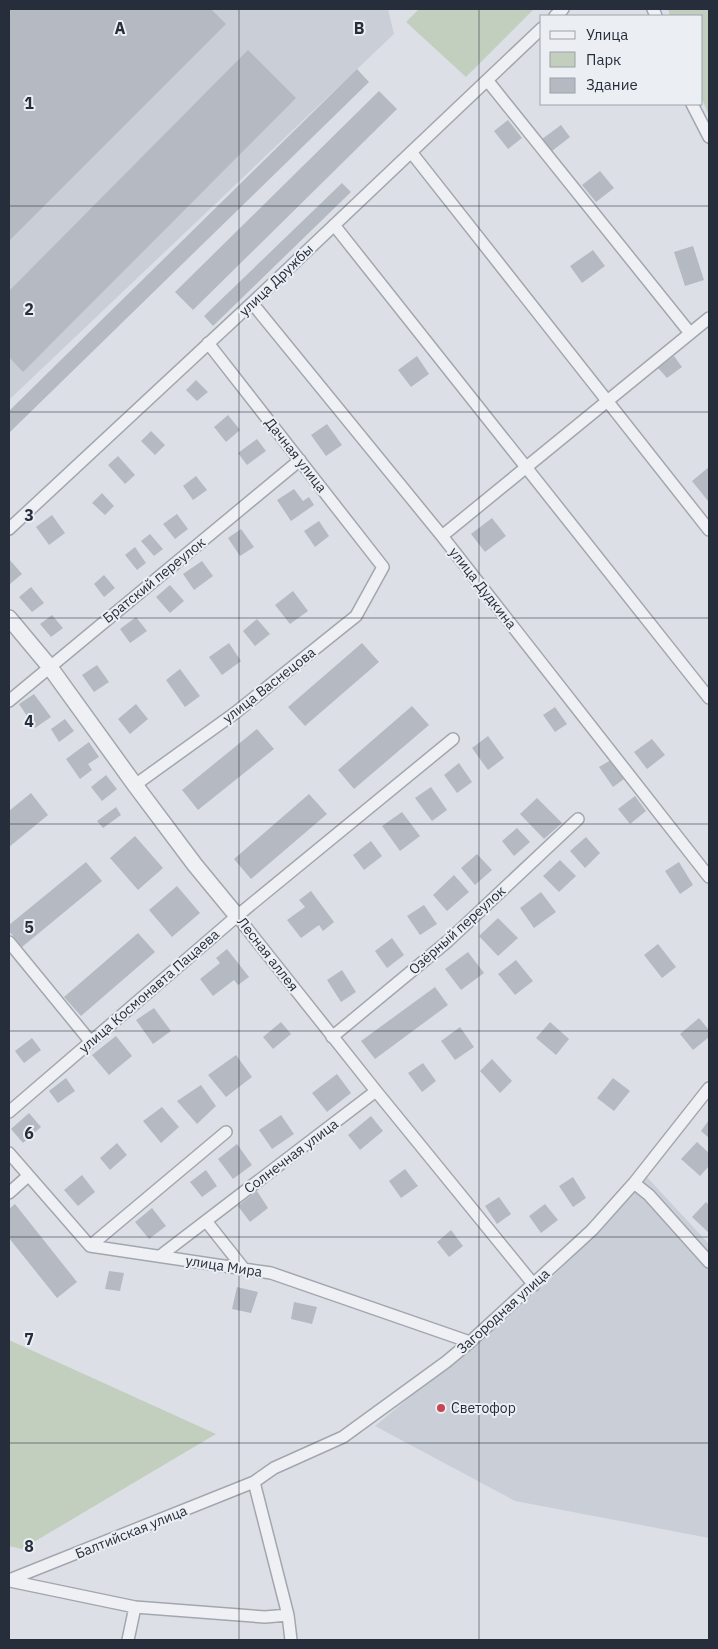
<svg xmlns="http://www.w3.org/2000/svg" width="718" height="1649" font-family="'IBM Plex Sans',sans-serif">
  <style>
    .built { fill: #cacfd7 }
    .green { fill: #c2cfbe }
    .building { fill: #b4b9c2 }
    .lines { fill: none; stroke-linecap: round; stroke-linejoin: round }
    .minor-casing { stroke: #a2a7af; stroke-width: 14 }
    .tertiary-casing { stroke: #a2a7af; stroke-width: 18 }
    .minor { stroke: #eff0f4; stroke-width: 11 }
    .tertiary { stroke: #eff0f4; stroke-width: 15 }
    .grid { fill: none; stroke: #272e3b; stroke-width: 1; stroke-opacity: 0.55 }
    .poi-dot { fill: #c74557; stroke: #ebeff3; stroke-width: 2 }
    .labels { text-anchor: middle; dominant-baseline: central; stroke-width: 4; stroke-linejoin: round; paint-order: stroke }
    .street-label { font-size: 14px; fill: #272e3b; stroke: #ebeff3 }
    .poi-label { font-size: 14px; fill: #272e3b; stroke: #ebeff3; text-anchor: start }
    .grid-label { font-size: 16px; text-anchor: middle; font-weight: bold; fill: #272e3b; stroke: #ebeff3; stroke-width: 4; stroke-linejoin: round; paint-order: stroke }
  </style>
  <rect width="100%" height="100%" fill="#dce0e6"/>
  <!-- built -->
  <path class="built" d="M9,9H388L394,34L9,400Z
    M646,1176L709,1244V1538L515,1501L375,1426L543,1286L588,1242L624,1204Z"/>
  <!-- green -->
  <path class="green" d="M419,9H534L466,77L406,22Z
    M668,9H709V116L702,99V16H670Z
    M9,1340L216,1434L22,1549L9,1546Z"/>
  <!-- building -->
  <path class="building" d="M9,9H211L226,24L9,241Z
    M248,50L296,98L23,372L9,357V291Z
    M357,69L369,82L9,433V411Z
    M379,91L397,109L193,310L175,292Z
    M508,120L522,138L508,149L494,131Z
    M561,125L570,137L552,151L542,139Z
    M600,171L614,188L596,202L582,185Z
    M342,183L351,192L213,326L204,316Z
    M693,246L704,280L685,286L674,252Z
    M593,250L605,266L582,283L570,266Z
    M417,356L429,374L411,387L398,370Z
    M674,356L682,367L667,378L658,368Z
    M196,380L208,392L197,401L186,390Z
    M228,415L240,430L226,442L214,427Z
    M327,424L342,445L326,456L311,435Z
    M151,431L165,445L155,455L141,441Z
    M257,439L266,451L247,465L238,453Z
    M118,456L135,475L125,484L108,465Z
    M709,467V500L708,501L692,481Z
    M196,476L207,490L193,500L183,486Z
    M294,489L303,501L309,497L314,505L291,521L277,500Z
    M102,493L114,506L105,515L92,503Z
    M177,514L188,529L175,539L163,524Z
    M52,515L65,533L49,545L36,527Z
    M492,518L506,536L485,552L471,534Z
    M319,521L329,536L315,547L304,531Z
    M241,529L254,547L240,556L228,538Z
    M150,534L163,549L154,556L141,541Z
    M135,547L146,563L137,570L125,555Z
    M9,559L22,574L10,584L9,582Z
    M202,561L213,576L194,590L183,574Z
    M104,575L115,588L104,597L94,584Z
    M170,585L184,601L170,613L156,597Z
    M31,587L44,603L32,612L19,597Z
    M293,591L308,611L290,624L275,605Z
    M52,615L63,628L51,637L40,624Z
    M136,617L147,631L130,643L120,629Z
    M257,619L270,634L255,646L243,631Z
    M229,643L241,661L222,675L209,657Z
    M362,643L379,662L305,726L288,707Z
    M97,665L109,682L94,692L82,675Z
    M180,669L200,696L185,707L166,680Z
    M34,694L51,717L35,728L19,704Z
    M136,704L148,719L130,734L118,719Z
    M412,706L429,725L354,789L338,770Z
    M555,707L567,724L555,732L543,715Z
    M65,719L74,731L59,742L51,729Z
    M257,729L274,749L198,810L182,790Z
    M488,736L504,758L488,770L472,748Z
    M652,739L665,755L647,769L634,752Z
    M89,742L99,757L88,764L92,770L80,779L66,759Z
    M611,760L624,779L613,787L599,767Z
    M459,763L472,782L457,793L444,775Z
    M106,775L117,789L102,801L91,787Z
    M431,787L447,810L432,821L415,798Z
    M31,793L48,815L9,847V811Z
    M309,794L327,814L251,879L234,859Z
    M635,796L646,811L630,824L618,809Z
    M537,798L562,823L544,839L520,814Z
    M116,807L121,815L103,828L97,821Z
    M402,812L420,836L400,851L382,826Z
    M517,828L530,842L514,856L502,841Z
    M135,836L163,868L138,890L110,858Z
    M586,837L600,853L585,868L570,851Z
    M371,841L382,856L364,870L353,855Z
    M477,854L492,870L475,885L461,868Z
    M560,860L576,876L559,892L543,876Z
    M86,862L102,881L22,947L9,931V925Z
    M679,862L693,885L680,894L665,871Z
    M454,875L469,892L447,911L433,895Z
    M177,886L200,913L172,937L149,910Z
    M311,891L334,922L323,931L319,925L301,938L287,920L305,907L299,900Z
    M541,892L556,912L534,928L520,908Z
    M424,905L437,924L420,935L407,916Z
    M498,918L518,938L498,956L479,936Z
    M138,933L155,952L81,1016L64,997Z
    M392,938L404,955L387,968L375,951Z
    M658,944L676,967L662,978L644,955Z
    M227,949L249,977L238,985L234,980L213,996L200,979L220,963L216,958Z
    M468,952L484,973L461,990L445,969Z
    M516,960L533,981L515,995L498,974Z
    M342,970L356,992L341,1002L327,980Z
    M435,987L448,1005L375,1059L361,1041Z
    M154,1008L171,1031L153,1044L136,1020Z
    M699,1018L709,1030V1037L693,1050L680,1034Z
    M281,1022L291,1034L273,1049L263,1037Z
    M550,1022L569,1039L556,1055L536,1038Z
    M460,1027L474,1047L455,1060L441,1041Z
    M116,1036L132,1056L109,1075L92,1055Z
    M32,1038L41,1050L24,1063L15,1051Z
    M236,1055L252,1077L226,1097L208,1075Z
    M492,1059L512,1081L500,1093L480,1071Z
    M423,1063L436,1081L422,1092L408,1073Z
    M337,1074L351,1093L327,1112L312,1093Z
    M66,1078L75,1091L58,1103L49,1091Z
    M613,1078L630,1091L614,1111L597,1098Z
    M201,1085L216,1106L197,1124L177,1101Z
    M162,1107L179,1127L161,1143L143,1121Z
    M29,1113L41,1127L23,1143L11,1129Z
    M281,1115L294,1134L272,1149L259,1130Z
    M371,1116L383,1131L360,1150L348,1135Z
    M709,1120V1138L701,1131Z
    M697,1142L709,1153V1166L700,1176L681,1159Z
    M117,1143L127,1155L110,1170L100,1158Z
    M237,1144L252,1165L233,1179L218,1159Z
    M405,1169L418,1186L401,1198L389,1181Z
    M206,1170L217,1186L202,1197L190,1182Z
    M82,1175L95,1192L78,1206L64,1190Z
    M573,1177L586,1198L573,1207L559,1186Z
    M257,1191L268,1208L250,1222L238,1206Z
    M499,1197L511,1214L497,1224L485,1206Z
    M706,1202L709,1205V1233L692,1217Z
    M15,1204L77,1282L57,1298L9,1238V1209Z
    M545,1204L558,1220L541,1233L529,1216Z
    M152,1208L166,1226L149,1239L135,1222Z
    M451,1230L463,1246L449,1257L437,1242Z
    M109,1271L124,1273L120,1291L105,1289Z
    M237,1287L258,1292L251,1313L232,1309Z
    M294,1302L317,1307L312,1324L291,1319Z"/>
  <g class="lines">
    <defs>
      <path id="minor" d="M653,9L656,16
        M555,16L563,9
        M487,80L690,333
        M692,104L709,137
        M411,152L709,530
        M334,225L709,698
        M252,303L442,536L709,877
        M9,529L252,303L542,28
        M442,536L709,318
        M9,701L300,460
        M135,785L235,713L356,616L383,567L208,343
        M237,916L376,1091L534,1285
        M9,942L90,1041
        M332,1037L448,941L578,819
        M9,1112L237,916L453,739
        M9,1153L90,1246L271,1273L470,1342
        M634,1183L649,1195L709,1262
        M9,1193L28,1176
        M206,1221L244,1269
        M90,1246L226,1132
        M160,1256L376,1091
        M254,1482L288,1615L291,1640
        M9,1580L254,1482L274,1468L343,1437L446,1362L470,1342L592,1230L634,1183L709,1088
        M10,1581L135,1607L265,1617L288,1615
        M128,1640L135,1607"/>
      <path id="tertiary" d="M9,618L49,666L135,785L195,865L237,916"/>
    </defs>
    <!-- minor casing -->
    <use href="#minor" class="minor-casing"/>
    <!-- tertiary casing -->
    <use href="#tertiary" class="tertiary-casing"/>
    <!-- minor -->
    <use href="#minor" class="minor"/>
    <!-- tertiary -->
    <use href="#tertiary" class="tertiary"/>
  </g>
  <!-- grid -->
  <path class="grid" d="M239,9V1640M479,9V1640M9,206H709M9,412H709M9,618H709M9,824H709M9,1031H709M9,1237H709M9,1443H709"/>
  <!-- markers -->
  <circle class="poi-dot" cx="441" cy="1408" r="5"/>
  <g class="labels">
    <!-- street labels -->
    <g class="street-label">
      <text transform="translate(276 280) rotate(-44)">улица Дружбы</text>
      <text transform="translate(296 455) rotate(52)">Дачная улица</text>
      <text transform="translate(154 580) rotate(-39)">Братский переулок</text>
      <text transform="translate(483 588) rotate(52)">улица Дудкина</text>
      <text transform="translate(269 685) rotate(-38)">улица Васнецова</text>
      <text transform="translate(457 930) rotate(-42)">Озёрный переулок</text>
      <text transform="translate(268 954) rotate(52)">Лесная аллея</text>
      <text transform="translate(149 991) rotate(-41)">улица Космонавта Пацаева</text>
      <text transform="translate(291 1156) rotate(-37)">Солнечная улица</text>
      <text transform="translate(224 1266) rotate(9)">улица Мира</text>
      <text transform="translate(503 1311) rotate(-42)">Загородная улица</text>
      <text transform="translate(131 1532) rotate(-22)">Балтийская улица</text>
    </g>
    <!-- poi labels -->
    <g class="poi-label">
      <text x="451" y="1408">Светофор</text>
    </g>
  </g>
  <g class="grid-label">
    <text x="120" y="34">A</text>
    <text x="359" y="34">B</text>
    <text x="29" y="109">1</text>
    <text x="29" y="315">2</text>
    <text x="29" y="521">3</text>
    <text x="29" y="727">4</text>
    <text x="29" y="933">5</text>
    <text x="29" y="1139">6</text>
    <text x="29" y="1345">7</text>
    <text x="29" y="1552">8</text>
  </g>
  <!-- border -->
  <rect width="718" height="1649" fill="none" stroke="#272e3b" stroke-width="20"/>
  <!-- legend -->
  <rect x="540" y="15" width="162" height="90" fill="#ebeff3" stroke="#9da2a9"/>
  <rect x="550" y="31" width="25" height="8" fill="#eff0f4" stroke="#9da2a9"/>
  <text x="586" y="40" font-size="15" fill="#272e3b">Улица</text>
  <rect x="550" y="52" width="25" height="15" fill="#c2cfbe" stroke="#9da2a9"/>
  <text x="586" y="65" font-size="15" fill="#272e3b">Парк</text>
  <rect x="550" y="78" width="25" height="15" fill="#b4b9c2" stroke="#9da2a9"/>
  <text x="586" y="90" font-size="15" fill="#272e3b">Здание</text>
</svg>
